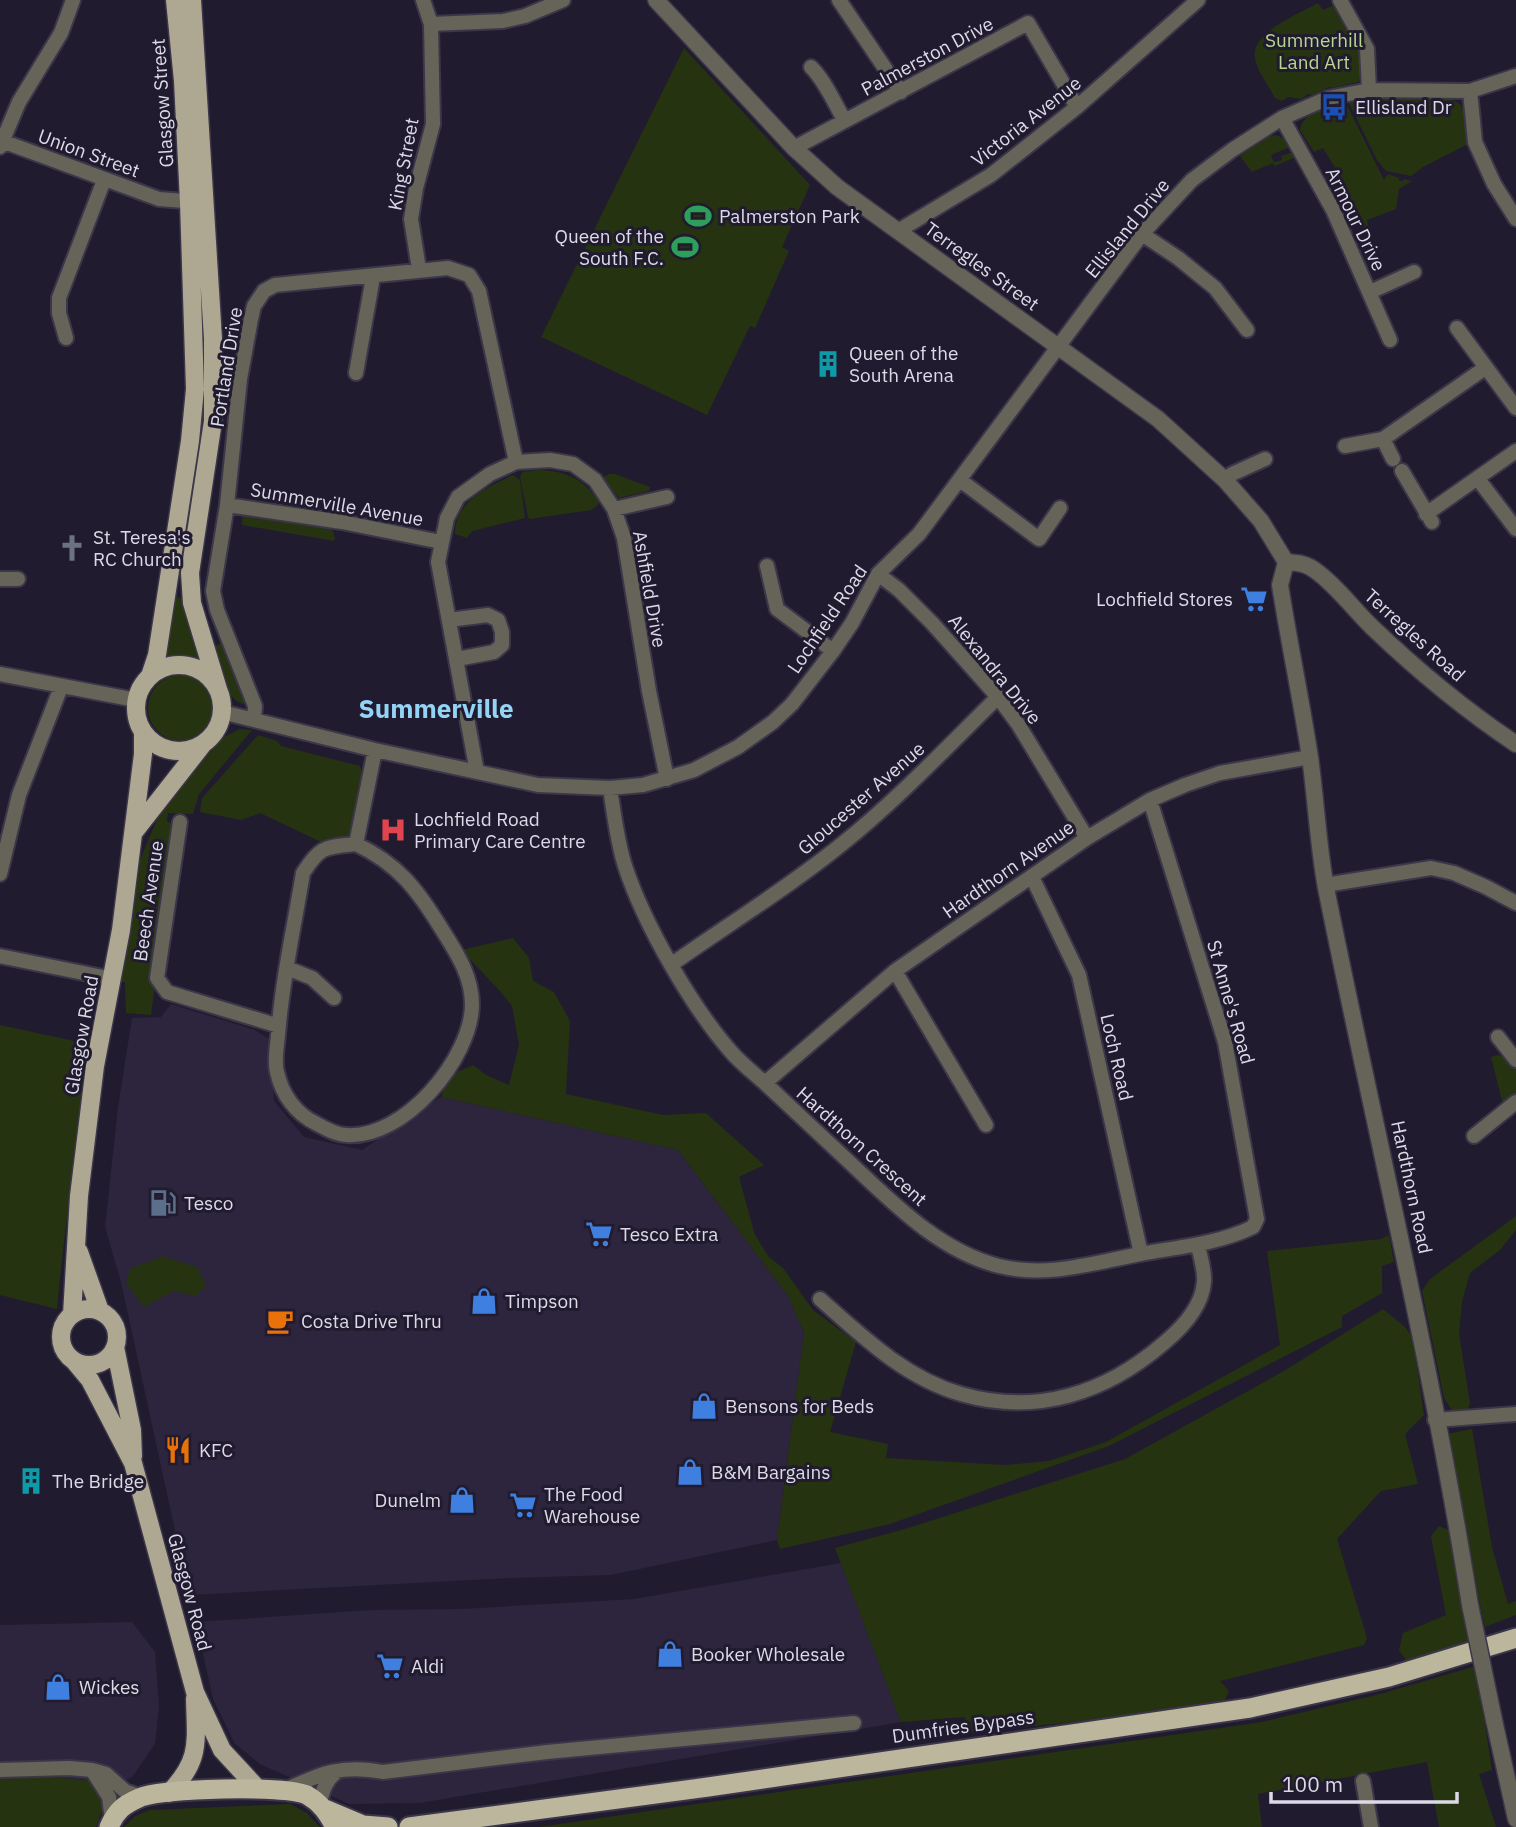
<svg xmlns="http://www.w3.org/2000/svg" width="1516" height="1827" font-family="'IBM Plex Sans',sans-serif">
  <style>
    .built { fill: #2c253d }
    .green { fill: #263310 }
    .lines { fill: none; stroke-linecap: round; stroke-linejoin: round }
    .minor-casing { stroke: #3b3649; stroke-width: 18 }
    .tertiary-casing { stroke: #3b3649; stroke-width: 19 }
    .primary-casing { stroke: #3b3649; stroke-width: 21 }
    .trunk-casing { stroke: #3b3649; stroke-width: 23 }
    .minor { stroke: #666358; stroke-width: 14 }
    .tertiary { stroke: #666358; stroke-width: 16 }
    .primary { stroke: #aea892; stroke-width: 18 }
    .trunk { stroke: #bcb69d; stroke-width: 19 }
    .tertiary-bridge-casing { stroke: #3b3649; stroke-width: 19; stroke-linecap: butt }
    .tertiary-bridge { stroke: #666358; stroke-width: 16 }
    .labels { text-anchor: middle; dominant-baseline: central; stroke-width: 6; stroke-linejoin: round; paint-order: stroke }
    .park-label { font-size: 19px; fill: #b9d592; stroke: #211b2f }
    .street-label { font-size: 19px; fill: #dddae8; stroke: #211b2f }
    .poi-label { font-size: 19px; fill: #dddae8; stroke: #211b2f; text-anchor: start }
    .district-label { font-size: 26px; font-weight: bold; fill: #93d3f5; stroke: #211b2f }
  </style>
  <rect width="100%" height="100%" fill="#211b2f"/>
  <!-- built -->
  <path class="built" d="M171,1004L255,1030L270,1040L274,1101L304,1137L362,1150L441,1097L678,1150L788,1296L804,1333L777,1540L611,1575L511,1578L189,1595L121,1282L105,1227L118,1107L132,1018L161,1017Z
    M841,1563L901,1722L420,1803L349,1804L260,1764L235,1744L213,1699L196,1622L371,1610L461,1609L634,1599Z
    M132,1622L155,1652L159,1706L155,1744L133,1776L101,1795L87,1780L37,1776L0,1778V1625Z"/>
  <!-- green -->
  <path class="green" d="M1318,3L1323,10L1336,4C1349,25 1372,57 1358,82L1332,88L1329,87L1312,95L1308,94L1302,99L1288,97L1282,101L1275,98C1269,86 1257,71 1255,58C1250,33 1299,14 1318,3Z
    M684,48L810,185L782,247L789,251L755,328L750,326L707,415L541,337Z
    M1405,97C1420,99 1458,92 1463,110C1466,120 1466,133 1468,144L1423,167L1411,176L1386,171L1377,160L1349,103L1368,99Z
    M1346,103L1384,180L1388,174L1399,178V181H1403L1404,179L1412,181L1399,189L1396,209L1367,220L1368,226L1363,228L1348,195L1338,199L1327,177L1337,171L1323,148L1314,152L1300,130C1303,111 1330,107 1346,103Z
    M1276,135L1285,139L1290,147L1271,155L1274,162L1282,160L1281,156L1293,152L1296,157L1275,166L1273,163L1252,172L1240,156L1268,137Z
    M539,470C567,471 583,479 599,501L598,505L591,510L530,519L528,517L520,477L522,472Z
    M609,474H615L650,487L649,491L619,498L602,478Z
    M513,475L520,480L525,518L472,531L467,538L455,534C455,501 487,487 513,475Z
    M243,511L325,525L333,531L335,539L334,541L242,525Z
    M175,597L186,599L201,661L188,657L168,658L166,655Z
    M224,642L247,699L244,704C224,701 219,663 214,646Z
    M148 708a33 33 0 1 1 66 0a33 33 0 1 1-66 0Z
    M240,729L252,730L199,794L193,814L168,813L167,821L175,826V832L151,1015L126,1013L125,982H121L137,875L140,860L160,812L222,738Z
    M258,735L277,741L281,746L360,766L362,774L349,836L330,838L321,842L260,813L241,820L200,812L202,798Z
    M513,938L529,958L533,981L554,992L570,1021L566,1094L663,1115L706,1113L764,1165L739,1177L755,1235L769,1257L783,1268L813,1310L856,1342L830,1432L888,1444L886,1458L1004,1465L1049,1461L1106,1442L1280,1345L1267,1251L1381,1239L1389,1235L1394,1262L1382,1266V1293L1342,1316V1327L1109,1446L890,1524L780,1549L777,1540L804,1333L788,1296L678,1150L441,1097L448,1076L473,1065L486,1075L509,1085L519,1045L512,1006L500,991L461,950Z
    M0,1025L88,1044C79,1133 65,1220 57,1309L0,1295Z
    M1498,1055L1510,1059L1516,1065V1095L1503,1105L1491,1057Z
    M1516,1216V1230L1500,1250L1470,1273L1462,1302L1459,1334L1470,1403L1467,1413H1454L1444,1398L1422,1291L1430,1279Z
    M162,1256L197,1267L206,1285L196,1296L174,1291L144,1307L126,1283L130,1269Z
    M1383,1309L1405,1327L1413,1338L1424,1415L1405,1434L1418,1484L1381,1491L1337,1539L1367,1638L1364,1645L1220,1681L1229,1691L1224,1702L1197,1709L967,1733L965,1717L901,1722L835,1548L905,1529L1125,1459L1284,1371Z
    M1472,1429L1492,1547L1508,1604L1516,1601V1615L1485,1627L1442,1435Z
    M1439,1526L1449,1530L1469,1644L1408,1663L1399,1650L1403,1633L1446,1615L1431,1536Z
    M1476,1666L1492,1770L1479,1774L1496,1827H1439L1427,1762L1258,1794L1262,1827H539L1262,1722L1380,1694Z
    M37,1776L87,1780C104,1799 106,1803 96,1827H0V1778Z
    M290,1804L307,1813L320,1827H124L135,1816L150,1810Z"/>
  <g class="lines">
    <defs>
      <path id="minor" d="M839,0L901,92
        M1340,0L1367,49L1369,90
        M431,24L503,21L525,16L563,0
        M811,67C826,82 834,103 845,121
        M1470,91L1475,142L1494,184L1516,219
        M1282,118L1333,210L1390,340
        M2,141L159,199L197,202
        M0,147L19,102L61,33L73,0
        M794,148L1028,23L1077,107
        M898,231L991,175L1077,107L1198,0
        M1142,234L1178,258L1215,288L1247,330
        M419,269L411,219L416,188L433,124L431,24L423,0
        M1370,292L1414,272
        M1457,328L1516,408
        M66,338L59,313V298L104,180
        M356,373L373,277
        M1345,446L1383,439
        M1393,459L1383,439L1485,368
        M1402,471L1432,522
        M1478,479L1516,529
        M960,480L1039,539L1060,508
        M1225,480L1232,474L1265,459
        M227,505L342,522L441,542
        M614,509L667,497
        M1426,514L1516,451
        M767,566L777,609L833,651
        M878,574L899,590L932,623L998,697L1018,724L1087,838
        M0,579H18
        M449,620L488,615L498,620L502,632V645L494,652L457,659
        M0,674L136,700
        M222,712L375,750L538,785L610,788L643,785L694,770L738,747L773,722L792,704L833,651L852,623L878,574L919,534L1142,234L1192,180L1232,150L1282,118L1328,98L1369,90L1470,91L1516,76
        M254,720L255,706L217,610L213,591L227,505L240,379L251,319L254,306L264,291L275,285L448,268L469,275L479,291L516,462
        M477,772L438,562L447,518L458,497L490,474L516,462L550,460L573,464L595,480L614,509L624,538L649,691L667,779
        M610,788C614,814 617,841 625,866C644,924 692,1008 733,1054C743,1065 756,1075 768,1086C794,1110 819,1134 845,1158C890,1200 938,1251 999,1266C1047,1278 1093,1263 1140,1254C1178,1247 1218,1244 1253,1227L1257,1219L1225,1042L1150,800
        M180,822L157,978L167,992L279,1026
        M356,844C398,864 417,889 441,928C456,952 472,975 472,1005C471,1059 404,1139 347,1135C337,1135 326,1129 317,1124C296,1114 282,1095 277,1072C274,1061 277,1047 278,1035C282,981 294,927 303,873C320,846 325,847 356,844L375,750
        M0,874L19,795L61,687
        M1032,877L1079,975L1141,1254
        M1325,885L1431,868L1454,873L1486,887L1516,903
        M0,956L113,979
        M672,964C729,924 789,887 842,844C898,799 947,747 998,697
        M287,968L312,978L334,998
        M895,971L986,1125
        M1498,1037L1516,1060
        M765,1083L895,971L1087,838L1150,800L1185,785L1220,773L1310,757
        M1474,1136L1516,1102
        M820,1299C863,1337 905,1378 961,1394C1037,1416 1106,1393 1164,1343C1182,1328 1202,1307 1204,1282C1205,1270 1200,1256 1198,1245
        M1435,1420L1516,1414
        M0,1770L69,1768L92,1770L106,1774L125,1791L142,1797
        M92,1770L109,1797L112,1820
        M1363,1781L1371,1827
        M285,1790C322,1773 342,1764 383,1772L547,1752L854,1723
        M320,1805C322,1791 326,1779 338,1771"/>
      <path id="tertiary" d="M656,0L794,148L837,187L1158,419L1225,480L1261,521L1286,562
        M1286,562L1280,585C1289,642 1301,699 1310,757C1316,800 1318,845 1326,888C1374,1127 1432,1364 1470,1605
        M1286,562C1298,563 1306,563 1316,571C1337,586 1354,610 1373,628C1418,671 1465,710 1516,744
        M1494,1720L1516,1819"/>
      <path id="primary" d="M192,0L213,339V421L190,573L192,603L218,689
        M136 708a43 43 0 1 1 86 0a43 43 0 1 1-86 0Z
        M150,676L157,655L190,441L195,389L189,202L183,81L175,0
        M134,832L203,744
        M79,1252L100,1311
        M61 1337a28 28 0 1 1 56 0a28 28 0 1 1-56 0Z
        M72,1315L79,1196L95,1066L121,930L143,754V732
        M115,1347L132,1430L133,1456
        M75,1362L90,1380L133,1463L195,1692L222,1750L258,1789
        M169,1793C201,1760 196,1743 195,1699"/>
      <path id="trunk" d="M325,1809L363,1825L388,1827
        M109,1827C116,1811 123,1805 139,1798C161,1788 285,1785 307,1795C321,1803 328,1814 335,1827
        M409,1827L708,1787L1250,1708L1389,1677L1516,1638"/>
    </defs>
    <!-- minor casing -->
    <use href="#minor" class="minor-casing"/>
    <!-- tertiary casing -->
    <use href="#tertiary" class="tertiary-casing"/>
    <!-- primary casing -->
    <use href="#primary" class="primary-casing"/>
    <!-- trunk casing -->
    <use href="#trunk" class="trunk-casing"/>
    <!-- minor -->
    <use href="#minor" class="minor"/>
    <!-- tertiary -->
    <use href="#tertiary" class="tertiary"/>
    <!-- primary -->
    <use href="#primary" class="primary"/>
    <!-- trunk -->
    <use href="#trunk" class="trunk"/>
    <defs>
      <path id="tertiary-bridge" d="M1470,1605L1494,1720"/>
    </defs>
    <!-- tertiary-bridge casing -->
    <use href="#tertiary-bridge" class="tertiary-bridge-casing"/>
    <!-- tertiary-bridge -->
    <use href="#tertiary-bridge" class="tertiary-bridge"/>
  </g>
  <!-- icons -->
  <defs>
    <symbol id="bus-bare" viewBox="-9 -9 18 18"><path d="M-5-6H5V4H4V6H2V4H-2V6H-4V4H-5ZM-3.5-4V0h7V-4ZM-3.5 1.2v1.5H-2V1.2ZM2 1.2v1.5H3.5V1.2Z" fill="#1a4fb4" stroke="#211b2f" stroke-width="2.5" paint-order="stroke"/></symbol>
    <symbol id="stadium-bare" viewBox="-9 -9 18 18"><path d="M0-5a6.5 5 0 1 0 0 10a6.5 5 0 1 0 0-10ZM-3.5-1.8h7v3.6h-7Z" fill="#2e9e5b" stroke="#211b2f" stroke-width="2.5" paint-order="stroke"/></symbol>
    <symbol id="building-bare" viewBox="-9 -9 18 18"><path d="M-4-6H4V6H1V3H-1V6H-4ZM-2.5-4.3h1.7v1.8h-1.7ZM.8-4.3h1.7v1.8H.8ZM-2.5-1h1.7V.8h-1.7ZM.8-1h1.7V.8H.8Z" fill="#0f9aa8" stroke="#211b2f" stroke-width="2.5" paint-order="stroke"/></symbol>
    <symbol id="church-bare" viewBox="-9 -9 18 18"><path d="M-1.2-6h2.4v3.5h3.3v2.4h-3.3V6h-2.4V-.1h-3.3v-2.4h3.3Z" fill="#6b7280" stroke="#211b2f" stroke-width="2.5" paint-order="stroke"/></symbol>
    <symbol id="supermarket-bare" viewBox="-9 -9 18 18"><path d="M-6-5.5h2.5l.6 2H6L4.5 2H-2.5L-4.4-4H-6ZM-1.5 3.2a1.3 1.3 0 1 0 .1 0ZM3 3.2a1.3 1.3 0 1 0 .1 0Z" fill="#3f7fe0" stroke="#211b2f" stroke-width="2.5" paint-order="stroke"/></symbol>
    <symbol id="hospital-bare" viewBox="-9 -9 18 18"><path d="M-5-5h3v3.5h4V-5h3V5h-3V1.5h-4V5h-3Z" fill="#e0444e" stroke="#211b2f" stroke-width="2.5" paint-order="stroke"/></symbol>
    <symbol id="fuel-bare" viewBox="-9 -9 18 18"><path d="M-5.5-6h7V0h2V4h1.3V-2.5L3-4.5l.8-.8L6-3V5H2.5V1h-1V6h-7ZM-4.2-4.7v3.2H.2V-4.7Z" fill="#5c6f8a" stroke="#211b2f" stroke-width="2.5" paint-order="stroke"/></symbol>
    <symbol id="shop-bare" viewBox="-9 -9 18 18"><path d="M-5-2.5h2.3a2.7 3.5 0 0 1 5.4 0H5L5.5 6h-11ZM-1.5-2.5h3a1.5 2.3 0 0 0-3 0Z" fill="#3f7fe0" stroke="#211b2f" stroke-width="2.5" paint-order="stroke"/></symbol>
    <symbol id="cafe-bare" viewBox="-9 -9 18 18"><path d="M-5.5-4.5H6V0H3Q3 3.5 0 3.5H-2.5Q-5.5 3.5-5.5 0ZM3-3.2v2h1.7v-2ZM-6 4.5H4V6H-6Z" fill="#e8710a" stroke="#211b2f" stroke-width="2.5" paint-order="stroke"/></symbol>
    <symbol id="restaurant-bare" viewBox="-9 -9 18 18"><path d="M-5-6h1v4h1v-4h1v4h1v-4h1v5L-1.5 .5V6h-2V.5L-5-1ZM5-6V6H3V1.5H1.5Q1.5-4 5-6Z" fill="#e8710a" stroke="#211b2f" stroke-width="2.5" paint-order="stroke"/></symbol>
  </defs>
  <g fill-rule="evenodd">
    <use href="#bus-bare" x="1315" y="88" width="38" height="38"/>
    <use href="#stadium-bare" x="679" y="197" width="38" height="38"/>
    <use href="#stadium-bare" x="666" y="228" width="38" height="38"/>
    <use href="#building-bare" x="809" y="345" width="38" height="38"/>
    <use href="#church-bare" x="53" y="529" width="38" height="38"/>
    <use href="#supermarket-bare" x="1235" y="580" width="38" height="38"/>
    <use href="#hospital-bare" x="374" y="811" width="38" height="38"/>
    <use href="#fuel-bare" x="144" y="1184" width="38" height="38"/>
    <use href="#supermarket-bare" x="580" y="1215" width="38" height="38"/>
    <use href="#shop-bare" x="465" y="1282" width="38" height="38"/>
    <use href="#cafe-bare" x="261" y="1302" width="38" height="38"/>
    <use href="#shop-bare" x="685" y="1387" width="38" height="38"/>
    <use href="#restaurant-bare" x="159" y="1431" width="38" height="38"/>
    <use href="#shop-bare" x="671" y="1453" width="38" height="38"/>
    <use href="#building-bare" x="12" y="1462" width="38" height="38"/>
    <use href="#shop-bare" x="443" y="1481" width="38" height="38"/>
    <use href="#supermarket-bare" x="504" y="1486" width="38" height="38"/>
    <use href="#shop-bare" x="651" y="1635" width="38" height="38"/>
    <use href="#supermarket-bare" x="371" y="1647" width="38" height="38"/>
    <use href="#shop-bare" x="39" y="1668" width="38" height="38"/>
  </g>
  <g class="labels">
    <!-- park labels -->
    <g class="park-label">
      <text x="1314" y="40">Summerhill<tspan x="1314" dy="22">Land Art</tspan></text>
    </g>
    <!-- street labels -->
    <g class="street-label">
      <text transform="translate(927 56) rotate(-28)">Palmerston Drive</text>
      <text transform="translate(162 103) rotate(-94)">Glasgow Street</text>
      <text transform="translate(1026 121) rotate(-38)">Victoria Avenue</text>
      <text transform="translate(89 153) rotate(20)">Union Street</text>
      <text transform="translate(403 164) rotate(-79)">King Street</text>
      <text transform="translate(1356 219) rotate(64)">Armour Drive</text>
      <text transform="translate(1127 228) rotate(-51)">Ellisland Drive</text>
      <text transform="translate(982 266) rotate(36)">Terregles Street</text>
      <text transform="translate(226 367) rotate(-81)">Portland Drive</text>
      <text transform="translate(337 504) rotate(10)">Summerville Avenue</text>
      <text transform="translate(650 589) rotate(80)">Ashfield Drive</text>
      <text transform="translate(827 619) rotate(-56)">Lochfield Road</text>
      <text transform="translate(1415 635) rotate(42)">Terregles Road</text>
      <text transform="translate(995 669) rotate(51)">Alexandra Drive</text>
      <text transform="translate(861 798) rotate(-41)">Gloucester Avenue</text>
      <text transform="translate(1008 869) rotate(-35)">Hardthorn Avenue</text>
      <text transform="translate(148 901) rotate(-82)">Beech Avenue</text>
      <text transform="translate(1231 1002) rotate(74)">St Anne's Road</text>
      <text transform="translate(81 1035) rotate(-80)">Glasgow Road</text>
      <text transform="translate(1117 1057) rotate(77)">Loch Road</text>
      <text transform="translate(862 1146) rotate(42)">Hardthorn Crescent</text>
      <text transform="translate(1412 1187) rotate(78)">Hardthorn Road</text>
      <text transform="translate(190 1592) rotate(75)">Glasgow Road</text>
      <text transform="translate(963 1726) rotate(-8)">Dumfries Bypass</text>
    </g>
    <!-- poi labels -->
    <g class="poi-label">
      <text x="1355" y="107">Ellisland Dr</text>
      <text x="719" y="216">Palmerston Park</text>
      <text x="664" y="236" text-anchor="end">Queen of the<tspan x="664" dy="22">South F.C.</tspan></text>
      <text x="849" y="353">Queen of the<tspan x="849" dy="22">South Arena</tspan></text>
      <text x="93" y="537">St. Teresa's<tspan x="93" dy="22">RC Church</tspan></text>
      <text x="1233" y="599" text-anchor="end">Lochfield Stores</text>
      <text x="414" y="819">Lochfield Road<tspan x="414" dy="22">Primary Care Centre</tspan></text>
      <text x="184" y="1203">Tesco</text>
      <text x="620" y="1234">Tesco Extra</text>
      <text x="505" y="1301">Timpson</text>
      <text x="301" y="1321">Costa Drive Thru</text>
      <text x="725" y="1406">Bensons for Beds</text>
      <text x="199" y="1450">KFC</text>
      <text x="711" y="1472">B&amp;M Bargains</text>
      <text x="52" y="1481">The Bridge</text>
      <text x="544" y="1494">The Food<tspan x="544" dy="22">Warehouse</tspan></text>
      <text x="441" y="1500" text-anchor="end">Dunelm</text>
      <text x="691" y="1654">Booker Wholesale</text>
      <text x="411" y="1666">Aldi</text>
      <text x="79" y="1687">Wickes</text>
    </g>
    <!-- district labels -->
    <g class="district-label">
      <text x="436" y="708">Summerville</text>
    </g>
  </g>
  <!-- scale -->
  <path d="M1271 1792v10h186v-10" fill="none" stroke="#dddae8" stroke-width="3.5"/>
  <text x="1282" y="1792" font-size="21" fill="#dddae8" stroke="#211b2f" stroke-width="5" paint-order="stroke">100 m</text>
</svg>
